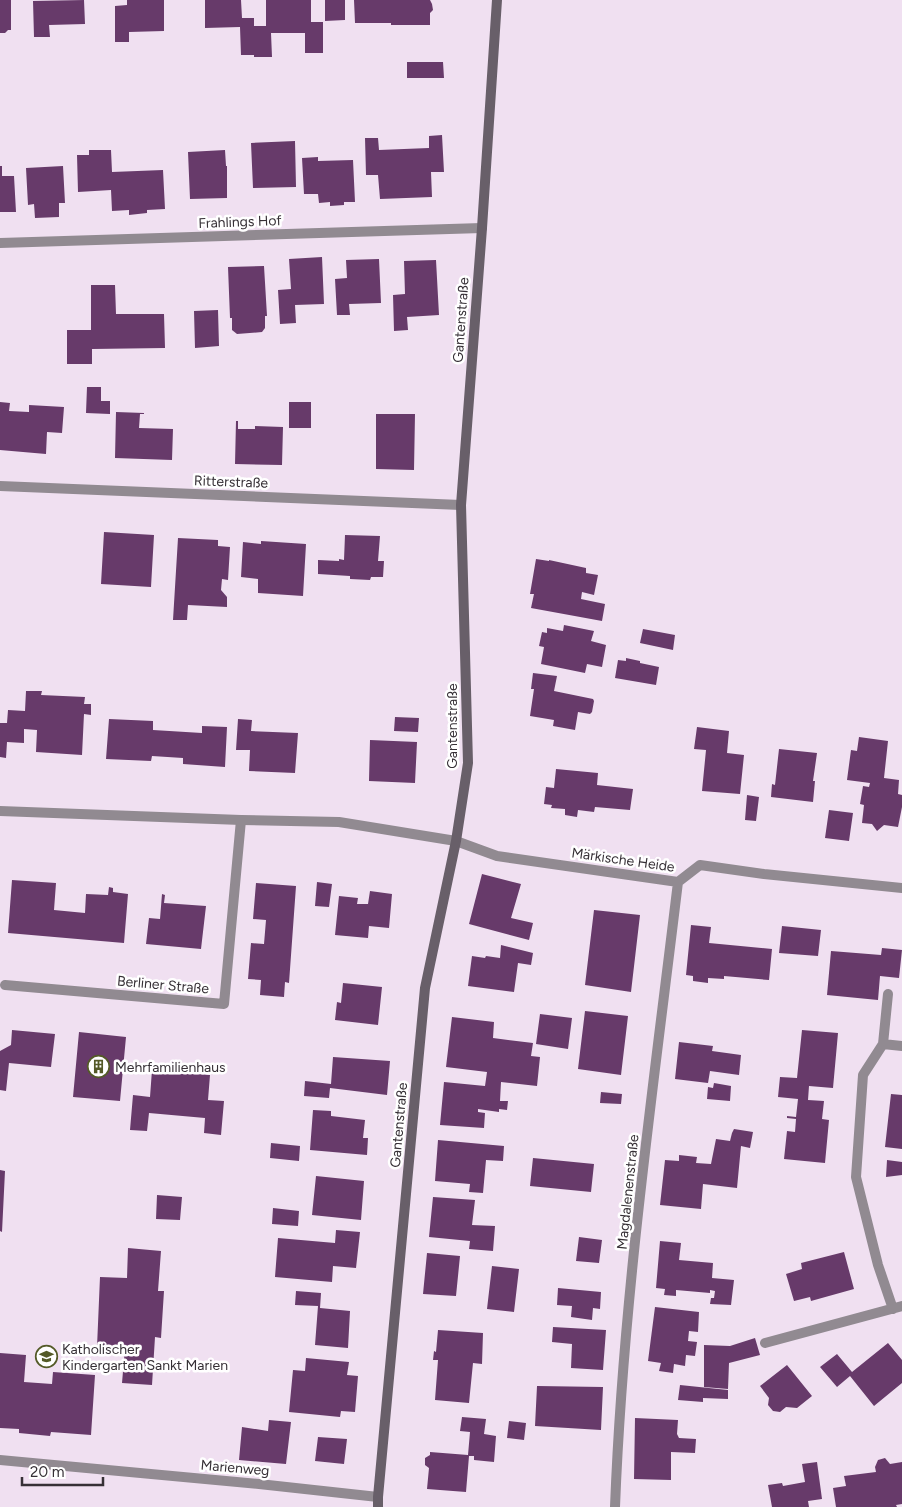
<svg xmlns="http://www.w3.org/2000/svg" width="902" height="1507" font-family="Figtree,sans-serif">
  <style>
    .building { fill: #673a6a }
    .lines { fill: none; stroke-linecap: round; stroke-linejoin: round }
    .lane { stroke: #918a91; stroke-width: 10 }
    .street { stroke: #918a91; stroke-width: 10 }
    .secondary { stroke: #685f69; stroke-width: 10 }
    .labels { text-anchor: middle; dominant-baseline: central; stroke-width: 5; stroke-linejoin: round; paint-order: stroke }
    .street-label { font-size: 14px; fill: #363036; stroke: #fff }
    .poi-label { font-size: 14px; fill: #363036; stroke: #fff; text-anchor: start }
  </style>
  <rect width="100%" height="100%" fill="#f0e0f1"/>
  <!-- building -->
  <path class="building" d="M0,0H11V30H8L5,33H0Z
    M84,0L85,24L49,25L50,37H34L33,1Z
    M127,0H164V31L129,32V42H115V6L127,5Z
    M205,0H241L242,18H254V26H266V0H311V22H323V53H305V33H271L272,57H254V55H241L240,27L205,28Z
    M325,0H345V20L325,21Z
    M354,0H430L432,4L433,10L430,13V25H391V23H355Z
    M407,62H443L444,78H407Z
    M442,135L444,172H431L432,197L380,199L378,175H366L365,138H378L379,150L429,148V136Z
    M295,141L296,187L253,188L251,143Z
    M89,150H111L112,172L163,170L165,209L147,210V213L129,215V210L112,211L111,190L78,192L77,155H89Z
    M225,150L226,166H227V198L190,199L188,152Z
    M318,157V161L353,160L355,202H344V205L330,206V202L319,203L318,194H304L302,158Z
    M0,166H2V176H14L16,212H0Z
    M63,166L65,203H59V217L35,218L34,204L28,205L26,168Z
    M322,257L324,304L295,305L296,323L280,324L278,290L291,289L289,259Z
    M379,259L381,303L349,304L350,315H337L335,279L347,278L346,260Z
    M436,260L439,315L407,317L408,330L394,331L393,295L405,294L404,261Z
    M264,266L267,316H265V328L262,332L237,334L232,330V318H230L228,267Z
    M91,285H115L116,314H164L165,348L92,349V364H67V330H91Z
    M218,310L219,346L195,348L194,311Z
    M87,387H101V401H110V414L86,413Z
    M0,402L10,403L9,411L29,412V405L64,407L62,433L47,432L46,454L0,450Z
    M289,402H311V428H289Z
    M116,412L144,413V414H140L139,428L173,429L172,460L115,458Z
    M376,414H415L414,470L376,469Z
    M236,421H238V429H255V426L283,427L282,465L235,464Z
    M104,532L154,535L151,587L101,584Z
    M345,535L380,536L378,561H384L383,577H371L370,580L350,579V576L318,574V560L339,561V559L344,560Z
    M178,538L218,540V546L230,547L228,580L222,579L221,590L227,597V607L188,605L187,620H173Z
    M261,541L306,544L303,596L258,593V579L241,577L243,542L261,544Z
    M536,559L549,561V560L586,568V573L598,575L594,595L582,592L581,599L605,604L602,621L531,608L534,594H530Z
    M564,625L594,631L591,641L606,645L602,667L587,664L585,673L541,664L544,647L539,646L542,632L547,633V628L563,631Z
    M643,629L675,635L673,650L640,643Z
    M626,658L640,661V663L659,667L656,685L615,678L618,660L626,661Z
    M533,673L557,676L554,691L593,699L594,701L592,712L590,714L578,712L575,730L553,726L554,720L530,716L534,689H531Z
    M26,691H42L41,695L85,697L84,704H91V715L84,714L82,755L36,752L37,730L24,729V743L7,742L6,758L0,757V723H7L8,710L25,711Z
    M395,717L419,718L418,732L394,731Z
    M109,719L153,721V730L202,733V726L227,727L225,767L183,764V758L152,756L151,761L106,759Z
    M238,719L252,720L251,731L298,733L295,773L249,771L250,750H236Z
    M697,727L729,731L727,753L744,755L740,794L702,791L706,750L694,749Z
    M859,737L888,741L884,778L899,780L898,794L902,795V807L898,827L884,825L877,831L872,824L862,823L864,805L860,804L863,786L869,787L870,783L847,780L851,750L857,751Z
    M370,740L417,742L415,783L369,781Z
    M779,749L817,753L813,781H815L813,802L771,797L772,784L775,785Z
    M556,769L598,773L597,785L633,789L630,810L595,807L594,812L578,810L577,817L565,815V809L551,808L552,805L544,804L546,787L554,788Z
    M747,795L759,797L756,821L745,820Z
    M829,810L853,813L849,841L825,838Z
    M482,874L521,884L511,918L533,923L529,940L469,924Z
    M12,880L56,883L54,910L85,913L86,894L108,895L109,887L113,888V892L128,894L124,943L8,933Z
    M317,882L332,884L329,907L315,906Z
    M256,883L296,886L289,983L285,982L284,997L260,995L261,980L248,979L251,943L264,944L266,920L253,919Z
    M370,891L392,894L389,928L369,926L368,938L335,935L339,896L358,898L357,904H368Z
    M162,894L165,895L164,903L206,906L201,949L146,944L149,918L160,919Z
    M594,910L640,915L631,992L585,985Z
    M691,925L711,927L709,943L772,949L769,980L724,976V979L708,978V983L693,981V976L686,975Z
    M782,926L821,930L818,956L779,953Z
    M501,945L533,953L531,965L518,963L514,992L468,986L472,956L485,958L486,956L500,958Z
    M882,948L902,950L899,978L880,976L878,1000L827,995L831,951L881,955Z
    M343,983L382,987L378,1025L335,1020L337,1002L341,1003Z
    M585,1011L628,1016L621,1075L578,1069Z
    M540,1014L572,1018L568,1049L536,1044Z
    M452,1017L494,1022L493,1038L533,1043L531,1056L540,1057L537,1086L501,1082L500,1101H508L507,1110L499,1109V1112L478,1109V1112L485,1113L484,1128L440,1125L444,1082L485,1086L487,1072L446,1067Z
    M12,1030L55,1034L51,1067L9,1063L6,1091L0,1090V1051L11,1045Z
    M802,1030L838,1033L833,1088L809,1086L808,1100L824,1101L822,1119L829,1120L825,1163L784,1159L787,1131L795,1132L796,1119L787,1118V1116L796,1117L798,1099L778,1097L780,1077L797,1078Z
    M79,1032L126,1037L120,1101L73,1097Z
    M679,1042L713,1046L712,1051L741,1055L739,1075L710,1071L708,1083L675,1079Z
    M333,1057L390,1061L387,1095L330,1088L329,1098L304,1096L305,1081L331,1084Z
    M152,1070L210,1075L208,1100L224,1101L221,1135L204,1133L205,1118L149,1113L147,1131L130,1130L133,1095L150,1097Z
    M714,1083L731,1086L730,1101L707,1099L708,1087L713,1088Z
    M601,1092L622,1094L621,1104L600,1103Z
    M891,1094L902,1095V1149L885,1147Z
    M313,1110L331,1111V1116L365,1120L363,1138H368L367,1155L310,1150Z
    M734,1129L753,1132L750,1148L741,1146L737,1188L703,1184L701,1209L660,1205L665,1160L679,1161V1155L697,1157L696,1163L711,1164L716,1139L730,1141L732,1133Z
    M438,1140L504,1146L503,1161L486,1160L483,1193L469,1192L470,1184L435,1181Z
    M271,1143L300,1146L299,1161L270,1158Z
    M533,1158L594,1164L591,1192L530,1186Z
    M887,1160L902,1162V1175L886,1177Z
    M0,1170L5,1171L2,1232L0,1231Z
    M316,1176L364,1181L361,1220L312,1215Z
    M157,1195L182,1197L180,1220L156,1219Z
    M433,1197L475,1200L472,1225L495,1226L493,1251L469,1249L470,1241L429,1237Z
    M273,1208L299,1211L298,1226L272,1224Z
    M336,1230L360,1232L356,1268L333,1266L332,1282L275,1277L278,1238L335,1243Z
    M579,1237L602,1240L599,1263L576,1261Z
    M660,1241L681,1243L679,1260L713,1263L712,1278L734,1280L731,1305L710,1304L711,1298H714L715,1291L710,1290V1293L676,1290V1296L664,1295L665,1289L656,1288Z
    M128,1248L161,1251L158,1291H164L161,1338L155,1337L152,1385L122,1383L125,1348L97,1347L100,1277L127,1278Z
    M844,1252L854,1289L811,1301L810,1297L794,1301L786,1274L802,1269L801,1263Z
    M427,1253L460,1256L456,1296L423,1294Z
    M492,1266L519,1269L514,1312L487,1309Z
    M558,1288L601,1292L600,1309L593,1308L592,1320L571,1317L572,1306L557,1305Z
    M296,1291L321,1293L320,1308L350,1311L348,1348L315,1345L318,1306L295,1305Z
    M655,1307L699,1312L698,1332L689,1331L688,1341L697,1342L695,1356L686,1355L685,1366L674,1364L673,1373L659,1371L661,1363L648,1361Z
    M553,1327L606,1330L603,1370L571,1368L572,1344L552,1342Z
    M438,1330L483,1333L482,1364L473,1363L469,1403L435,1400L438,1360H433L434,1351L436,1352Z
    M755,1338L760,1355L729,1363L728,1389L704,1387V1345L730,1346Z
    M888,1343L902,1360V1383L874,1406L850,1376L837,1387L820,1367L837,1354L852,1372Z
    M0,1353L26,1355L24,1382L52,1384L53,1372L95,1375L91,1435L51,1432L50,1436L19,1433V1429L0,1428Z
    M306,1358L349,1362L347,1375L358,1376L355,1412L341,1411L340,1417L289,1412L293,1370L305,1371Z
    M787,1365L812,1396L797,1408L786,1407L780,1412L773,1411L768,1405L769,1398L760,1386Z
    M680,1385L728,1390V1399L703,1398V1402L678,1400Z
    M537,1386L603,1387L601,1430L535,1426Z
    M462,1417L486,1419L484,1434L496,1436L494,1462L474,1460V1456H469L466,1492L427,1489L429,1468L425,1465V1458L430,1455V1452L468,1455L470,1432L460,1431Z
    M635,1418L678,1420L677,1434L679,1438L696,1439L695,1453L671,1452V1480L634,1479Z
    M269,1420L291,1422L286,1464L239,1460L242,1427L268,1431Z
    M509,1421L526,1423L524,1440L507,1438Z
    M318,1437L347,1439L344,1464L315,1461Z
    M885,1458L890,1464L902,1462V1504L896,1505L897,1507H836L833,1488L846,1486L844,1476L876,1472L875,1467L878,1460Z
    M817,1462L822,1499L808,1501L809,1507H772L768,1485L782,1483L783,1486L805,1482L802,1464Z"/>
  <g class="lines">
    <!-- lane -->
    <path class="lane" d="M5,985L224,1004L241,820"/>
    <!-- street -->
    <path class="street" d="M0,243L482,228
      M0,486L461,505
      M0,811L241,820L339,822L456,841L497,856L678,882L700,865L764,874L902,888
      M888,994L883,1044L863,1075L856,1177L878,1265L893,1309
      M883,1044L902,1046
      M765,1343L902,1306
      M0,1460L259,1484L378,1497
      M615,1507C623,1298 653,1090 678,882"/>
    <!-- secondary -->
    <path class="secondary" d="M378,1507V1497L425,988L456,841L468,763L461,505L482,228L497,0"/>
  </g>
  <!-- icons -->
  <defs>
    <symbol id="building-ring" viewBox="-11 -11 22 22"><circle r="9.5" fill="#fff" stroke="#545a28" stroke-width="1.5"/><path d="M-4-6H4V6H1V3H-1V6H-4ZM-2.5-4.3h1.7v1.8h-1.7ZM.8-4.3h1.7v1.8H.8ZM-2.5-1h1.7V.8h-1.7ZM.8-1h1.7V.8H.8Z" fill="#545a28"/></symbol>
    <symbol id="school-ring" viewBox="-11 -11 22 22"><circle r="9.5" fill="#fff" stroke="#545a28" stroke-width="1.5"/><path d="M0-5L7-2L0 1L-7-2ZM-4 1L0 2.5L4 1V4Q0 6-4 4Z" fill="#545a28"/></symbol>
  </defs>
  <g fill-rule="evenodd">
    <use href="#building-ring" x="86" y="1054" width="25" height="25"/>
    <use href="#school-ring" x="34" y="1344" width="25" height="25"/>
  </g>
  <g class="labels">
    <!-- street labels -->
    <g class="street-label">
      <text transform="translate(240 222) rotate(-2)">Frahlings Hof</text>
      <text transform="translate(461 320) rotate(-86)">Gantenstraße</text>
      <text transform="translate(231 482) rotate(2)">Ritterstraße</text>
      <text transform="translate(452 726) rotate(-90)">Gantenstraße</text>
      <text transform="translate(623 860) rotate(8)">Märkische Heide</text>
      <text transform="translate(163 985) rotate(5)">Berliner Straße</text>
      <text transform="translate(399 1125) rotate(-85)">Gantenstraße</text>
      <text transform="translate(628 1192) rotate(-84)">Magdalenenstraße</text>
      <text transform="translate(235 1468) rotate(5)">Marienweg</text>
    </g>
    <!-- poi labels -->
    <g class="poi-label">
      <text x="115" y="1067">Mehrfamilienhaus</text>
      <text x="62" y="1349">Katholischer<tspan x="62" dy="16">Kindergarten Sankt Marien</tspan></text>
    </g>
  </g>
  <!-- scale -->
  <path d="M22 1477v8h81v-8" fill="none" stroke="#363036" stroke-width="2.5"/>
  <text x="30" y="1477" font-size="15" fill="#363036" stroke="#ffffff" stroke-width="4" paint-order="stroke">20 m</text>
</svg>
